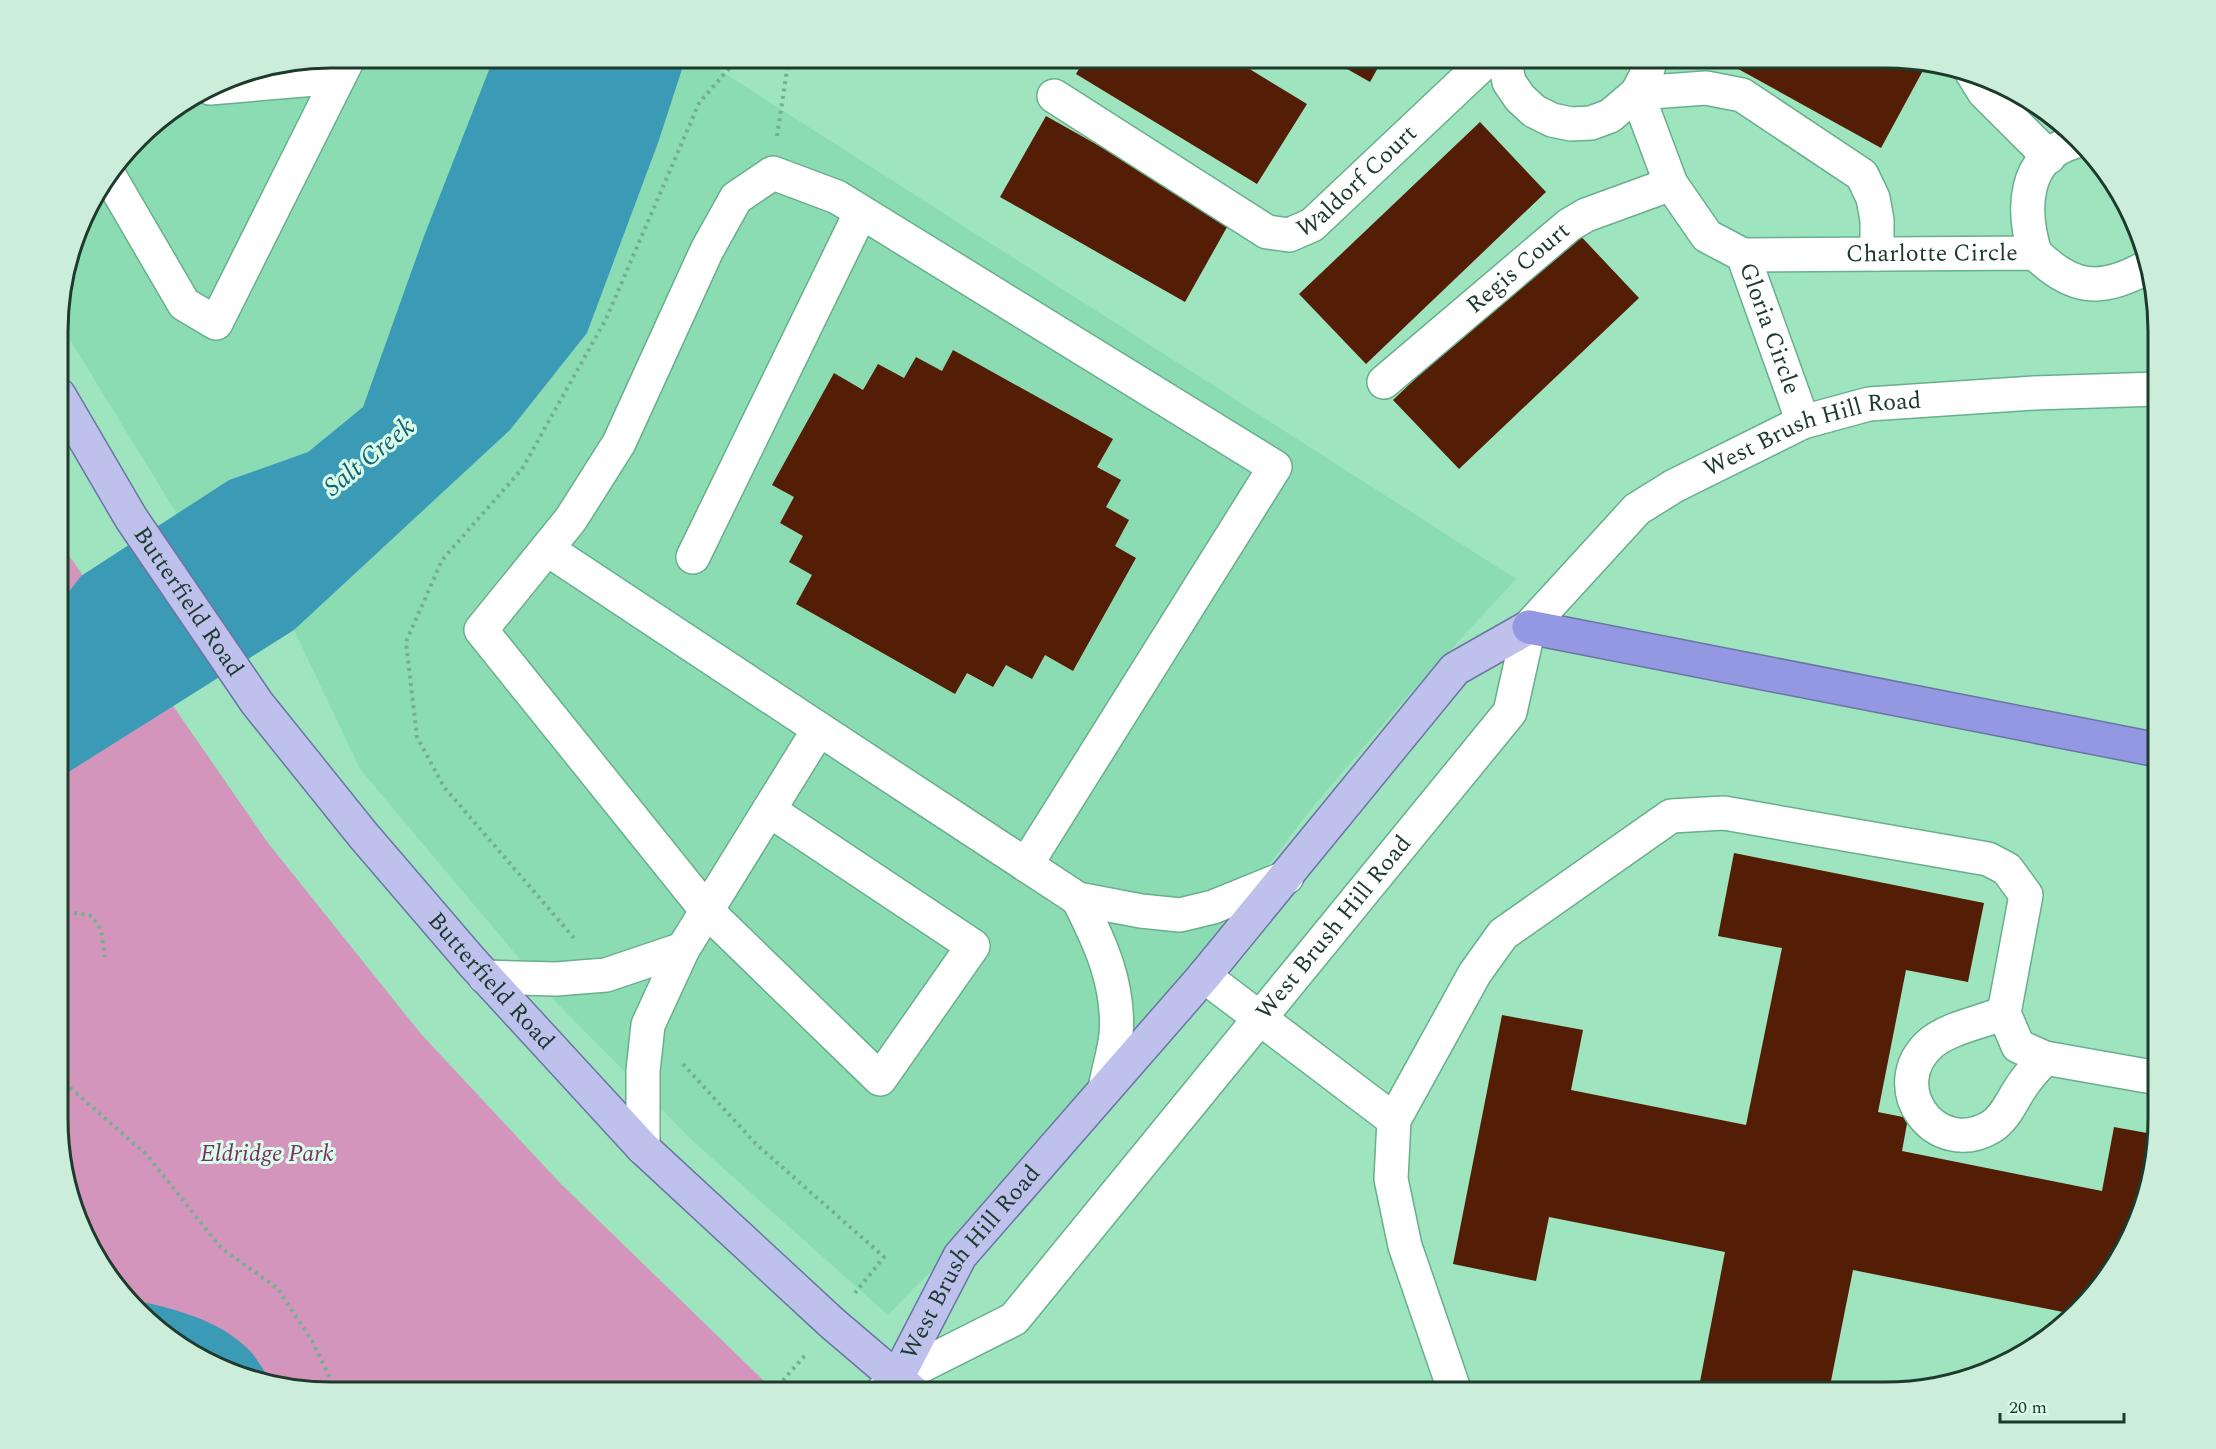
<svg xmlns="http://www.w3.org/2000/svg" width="2216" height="1449" font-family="Spectral,serif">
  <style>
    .built { fill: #8bdcb3 }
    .green { fill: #d495bd }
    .water { fill: #3b9bb7 }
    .building { fill: #541d05 }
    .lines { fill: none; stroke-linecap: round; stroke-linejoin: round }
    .minor-casing { stroke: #68af8c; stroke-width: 36 }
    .major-casing { stroke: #6a76a2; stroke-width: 36 }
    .highway-casing { stroke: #6a76a2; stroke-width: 36 }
    .path { stroke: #75af91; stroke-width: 4; stroke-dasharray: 3 4.5; stroke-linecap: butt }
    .minor { stroke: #fff; stroke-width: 33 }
    .major { stroke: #bfc1ed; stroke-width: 33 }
    .highway { stroke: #9497e1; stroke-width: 33 }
    .labels { text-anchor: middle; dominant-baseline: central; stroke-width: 6; stroke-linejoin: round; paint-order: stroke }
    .street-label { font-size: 24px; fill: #1d3a2c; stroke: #dafde9 }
    .park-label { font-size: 24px; font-style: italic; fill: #7d2f66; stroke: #dafde9 }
    .water-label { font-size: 26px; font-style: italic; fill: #146074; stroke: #dafde9 }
    .rim { fill: none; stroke: #1d3a2c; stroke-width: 3 }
  </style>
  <rect width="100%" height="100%" fill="#9de4bf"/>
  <!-- built -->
  <path class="built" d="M330,57H494L424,236L363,407L308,452L229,480L177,514L59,322V295L85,209L150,125L226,78Z
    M686,57H699L1516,579L1404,700L1310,810L1194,965L936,1266L888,1315L694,1142L554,1000L360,769L294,630L510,430L587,333L658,143Z"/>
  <!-- green -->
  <path class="green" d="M59,541L268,843L421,1034L561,1184L767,1384L770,1392H330L243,1378L178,1346L94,1256L59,1154Z"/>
  <!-- water -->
  <path class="water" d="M494,57H686L658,143L587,333L510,430L294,630L59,778V605L81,576L229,480L308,452L363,407L424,236Z
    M135,1300C174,1309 217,1319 247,1348C257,1357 264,1372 272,1382L243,1378L178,1346Z"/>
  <!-- building -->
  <path class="building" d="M1086,57H1230L1307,104L1257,184L1076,74Z
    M1326,57H1384L1370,82Z
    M1736,57H1886L1926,65L1881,148L1731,65Z
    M1046,116L1231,220L1185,302L1000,197Z
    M1480,122L1546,192L1366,364L1299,294Z
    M1574,229L1639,298L1459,469L1393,400Z
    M953,350L1113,439L1097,467L1121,480L1106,507L1129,520L1115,546L1136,558L1073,671L1045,655L1032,679L1006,665L993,687L967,673L955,694L796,604L812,575L789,562L803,536L780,523L794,497L772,485L834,373L863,390L878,364L904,378L916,357L942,371Z
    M1734,853L1984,903L1968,982L1906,970L1878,1112L1908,1118L1902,1151L2102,1191L2114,1127L2158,1135L2145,1206L2113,1271L2068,1313L1853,1270L1829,1391L1698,1392L1725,1252L1549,1217L1536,1281L1453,1264L1502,1015L1583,1030L1571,1090L1746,1125L1782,948L1718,936Z"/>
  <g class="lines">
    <defs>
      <g id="minor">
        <path d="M1504,57L1509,82L1520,98L1534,111L1552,120L1571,124L1591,123L1610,116L1637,93L1706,88L1742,95L1862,175L1873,198L1877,220V254"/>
        <path id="s1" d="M1651,57L1646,76L1637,93L1671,184L1707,236L1743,255L1803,422"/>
        <path d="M1971,71L1984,92L2049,157"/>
        <path d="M210,88L339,77"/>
        <path id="s2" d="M1054,96L1267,232L1289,235L1312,225L1490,57"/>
        <path d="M110,177L184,304L216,323L349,57"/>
        <path d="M2035,253C2022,211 2022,157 2074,142"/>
        <path id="s3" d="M1743,255L2035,253C2071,289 2100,293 2145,268"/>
        <path id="s4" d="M1384,382L1569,225L1586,215L1671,184"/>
        <path d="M547,549L819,729"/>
        <path d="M693,557L861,212"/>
        <path d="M769,810L973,946L880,1079L707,911L481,630L571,519L619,443L707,250L736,198L773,173L837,197L1275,467L1026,865"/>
        <path d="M1078,899C1100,942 1120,985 1116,1035C1114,1053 1108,1071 1105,1089"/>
        <path d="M1204,976L1394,1120"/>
        <path d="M485,977L556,979L606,975L683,949"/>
        <path d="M2004,1013C1982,1022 1949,1028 1931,1043C1882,1086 1935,1160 1991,1127C2007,1117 2013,1097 2024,1083C2030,1074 2038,1066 2045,1058"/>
        <path d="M643,1148V1071L648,1025L683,949L819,729L1078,899L1141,911L1180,915L1213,907L1287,877"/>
        <path id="s5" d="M882,1392L897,1378L1014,1319L1510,712L1529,627L1637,509L1674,486L1803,422L1869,404L2034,393L2158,389"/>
        <path d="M1455,1392L1405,1246L1391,1179L1394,1120L1475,973L1503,934L1671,816L1724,813L1988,859L2007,869L2026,895L2004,1013L2018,1046L2045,1058L2158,1078"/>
      </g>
      <g id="major">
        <path id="s6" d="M59,395L131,518L257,703L363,835L472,962L643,1148L832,1323L913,1392"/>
        <path id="s7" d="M897,1378L960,1256L1204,976L1455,669L1529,627"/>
      </g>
      <path id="highway" d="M1529,627L2158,750"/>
    </defs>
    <!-- minor casing -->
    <use href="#minor" class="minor-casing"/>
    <!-- major casing -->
    <use href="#major" class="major-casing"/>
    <!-- highway casing -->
    <use href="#highway" class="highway-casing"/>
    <!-- path -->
    <path class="path" d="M777,136L789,57
      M59,914L77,913L92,916L101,930L105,957
      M574,938L444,787L417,737L406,642L442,560L522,469L606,319L699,103L739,57
      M683,1064L756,1144L884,1257L855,1293
      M59,1078L147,1155L221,1248L277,1288L312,1341L337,1392
      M773,1392L807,1353"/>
    <!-- minor -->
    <use href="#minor" class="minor"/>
    <!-- major -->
    <use href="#major" class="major"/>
    <!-- highway -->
    <use href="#highway" class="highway"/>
  </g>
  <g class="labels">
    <!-- street labels -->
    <g class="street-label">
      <text stroke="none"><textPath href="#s2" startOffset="362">Waldorf Court</textPath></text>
      <text stroke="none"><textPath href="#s3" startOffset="189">Charlotte Circle</textPath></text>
      <text stroke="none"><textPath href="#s4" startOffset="176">Regis Court</textPath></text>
      <text stroke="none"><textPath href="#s1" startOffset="318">Gloria Circle</textPath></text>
      <text stroke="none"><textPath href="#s5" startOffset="1376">West Brush Hill Road</textPath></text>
      <text stroke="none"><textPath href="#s6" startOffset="244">Butterfield Road</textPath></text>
      <text stroke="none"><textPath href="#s5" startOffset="657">West Brush Hill Road</textPath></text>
      <text stroke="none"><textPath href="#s6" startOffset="730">Butterfield Road</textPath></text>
      <text stroke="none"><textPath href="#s7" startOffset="138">West Brush Hill Road</textPath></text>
    </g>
    <!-- park labels -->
    <g class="park-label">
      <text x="267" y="1154">Eldridge Park</text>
    </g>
    <!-- water labels -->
    <g class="water-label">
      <text transform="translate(369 457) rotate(-39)">Salt Creek</text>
    </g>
  </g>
  <!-- crop -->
  <path d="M0 0H2216V1449H0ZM331 68H1885A263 263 0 0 1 2148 331V1119A263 263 0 0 1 1885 1382H331A263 263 0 0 1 68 1119V331A263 263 0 0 1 331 68Z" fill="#cbedda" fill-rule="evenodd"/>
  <path class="rim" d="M331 68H1885A263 263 0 0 1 2148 331V1119A263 263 0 0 1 1885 1382H331A263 263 0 0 1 68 1119V331A263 263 0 0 1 331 68Z"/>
  <!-- scale -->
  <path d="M2000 1413v9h124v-9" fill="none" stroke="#1d3a2c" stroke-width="3"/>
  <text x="2009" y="1413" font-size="18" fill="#1d3a2c" stroke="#dafde9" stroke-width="4.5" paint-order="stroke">20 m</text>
</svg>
